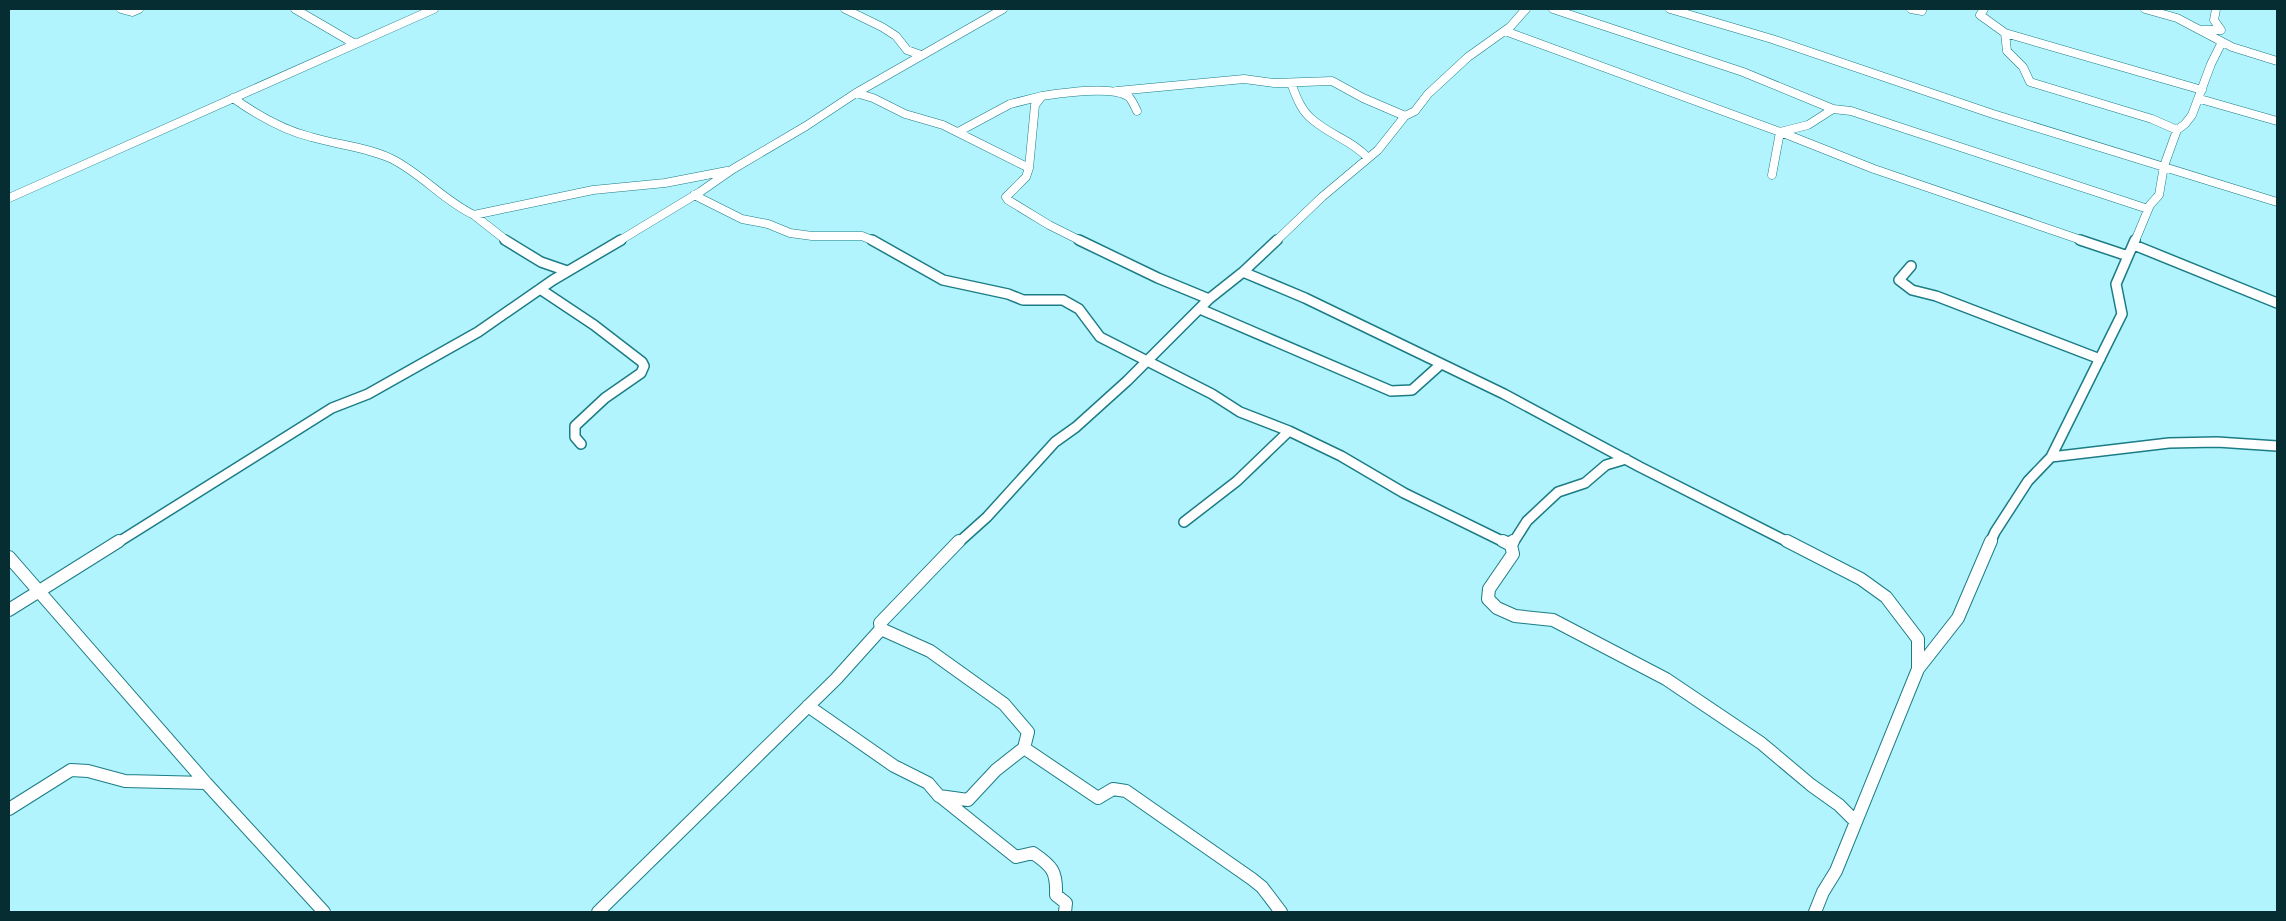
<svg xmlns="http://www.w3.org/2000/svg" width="2286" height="921" font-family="'Alegreya Sans',sans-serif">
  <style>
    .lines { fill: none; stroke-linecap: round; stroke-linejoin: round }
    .minor-far2-casing { stroke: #1c7c86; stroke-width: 9 }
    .minor-far1-casing { stroke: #1c7c86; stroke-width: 12 }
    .minor-casing { stroke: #1c7c86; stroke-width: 14 }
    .minor-far2 { stroke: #fff; stroke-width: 8 }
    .minor-far1 { stroke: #fff; stroke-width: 9 }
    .minor { stroke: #fff; stroke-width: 12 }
  </style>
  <rect width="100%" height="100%" fill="#b1f4fd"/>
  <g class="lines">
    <defs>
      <path id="minor-far2" d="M121,9L132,12L139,9
        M295,9L355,44
        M845,9L882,27L896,36L907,50L921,55
        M1553,9L1743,72L1833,109L1851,111L2148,209
        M1670,9L1772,39L1993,114L2277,202
        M1911,9L1922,11
        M1984,9L1980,15L2005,33L2007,51L2023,67L2030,82L2152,119L2177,130
        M2145,9L2177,18L2232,47L2277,61
        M2203,30H2221L2214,20L2216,9
        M1505,31L1788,135L1874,169L2084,241
        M2005,33L2202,90
        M1291,83C1296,96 1301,111 1313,120C1330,135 1353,141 1368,158
        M1117,91L1244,79L1274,83L1332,81L1363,98L1405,116
        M856,93L873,98L905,114L943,125L1029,168L1026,177L1006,197L1008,200L1049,225L1081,241
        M233,98C257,115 282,130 311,137C338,145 367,147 392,159C422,174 444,201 474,215L593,190L665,183L727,171
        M2200,99L2277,121
        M958,132L1010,104L1042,96
        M1029,168L1035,105L1042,96C1062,93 1113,85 1129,97C1132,100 1135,107 1137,111
        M1772,175L1780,132L1808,125L1833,109
        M694,195L742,219L768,224L790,233L812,236H862L874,241
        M9,198L434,9
        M474,215L507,241
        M619,241L700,192L733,169L806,126L856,93L1003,9
        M1276,241L1322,197L1378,150L1405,116L1415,111L1428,94L1468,57L1510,27L1526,9
        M2135,241L2150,205L2159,195L2164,166L2177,130L2185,124L2192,115L2211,64L2222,42"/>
      <path id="minor-far1" d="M505,240L541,262L567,271
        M872,240L943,280L1008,294L1023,300H1063L1079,309L1100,337L1212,394L1240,412L1289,431L1341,456L1404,493L1506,543
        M1079,240L1158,278L1209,299
        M2080,240L2128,256
        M2134,245L2277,303
        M1911,266L1899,280L1912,290L1936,296L2100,359
        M1243,272L1305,298L1504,394L1640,467L1790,543
        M540,289L594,325L642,362L644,366L641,373L605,398L575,426V437L581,444
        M1200,309L1391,391L1412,390L1441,364
        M2051,457L2169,443L2217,442L2277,446
        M1184,522L1237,481L1289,431
        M117,543L332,408L368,394L478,332L553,280L621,240
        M958,543L987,517L1055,442L1076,427L1127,381L1209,299L1243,272L1277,240
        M1513,543L1527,521L1558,492L1585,483L1606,465L1626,459
        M1990,543L1995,532L2028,481L2051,457L2122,314L2116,284L2135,240"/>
      <path id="minor" d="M1503,541L1511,545
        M1513,541L1511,545L1513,554L1489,589L1488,599L1497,608L1515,616L1553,620L1666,679L1761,743L1811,785L1839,805L1855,821
        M1787,541L1861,579L1886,597L1918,639V669
        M9,557L206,783L324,912
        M9,610L119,541
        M881,629L930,651L1004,704L1028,732L1024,748L1098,798L1113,789L1126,791L1252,879L1262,887L1281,912
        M808,706L894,766L928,783L939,796L968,800L996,770L1024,748
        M941,797L1016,857L1033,853C1052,866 1057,871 1056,895L1066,903L1065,912
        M9,809L71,770L88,771L125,781L206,783
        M598,912L836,679L881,629L880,623L959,541
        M1815,912L1823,892L1836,871L1918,669L1958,618L1991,541"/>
    </defs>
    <!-- minor-far2 casing -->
    <use href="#minor-far2" class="minor-far2-casing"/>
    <!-- minor-far1 casing -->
    <use href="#minor-far1" class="minor-far1-casing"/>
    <!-- minor casing -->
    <use href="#minor" class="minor-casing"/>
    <!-- minor-far2 -->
    <use href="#minor-far2" class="minor-far2"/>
    <!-- minor-far1 -->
    <use href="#minor-far1" class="minor-far1"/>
    <!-- minor -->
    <use href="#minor" class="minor"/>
  </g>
  <!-- border -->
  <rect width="2286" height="921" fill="none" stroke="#062d32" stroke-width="20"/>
</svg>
